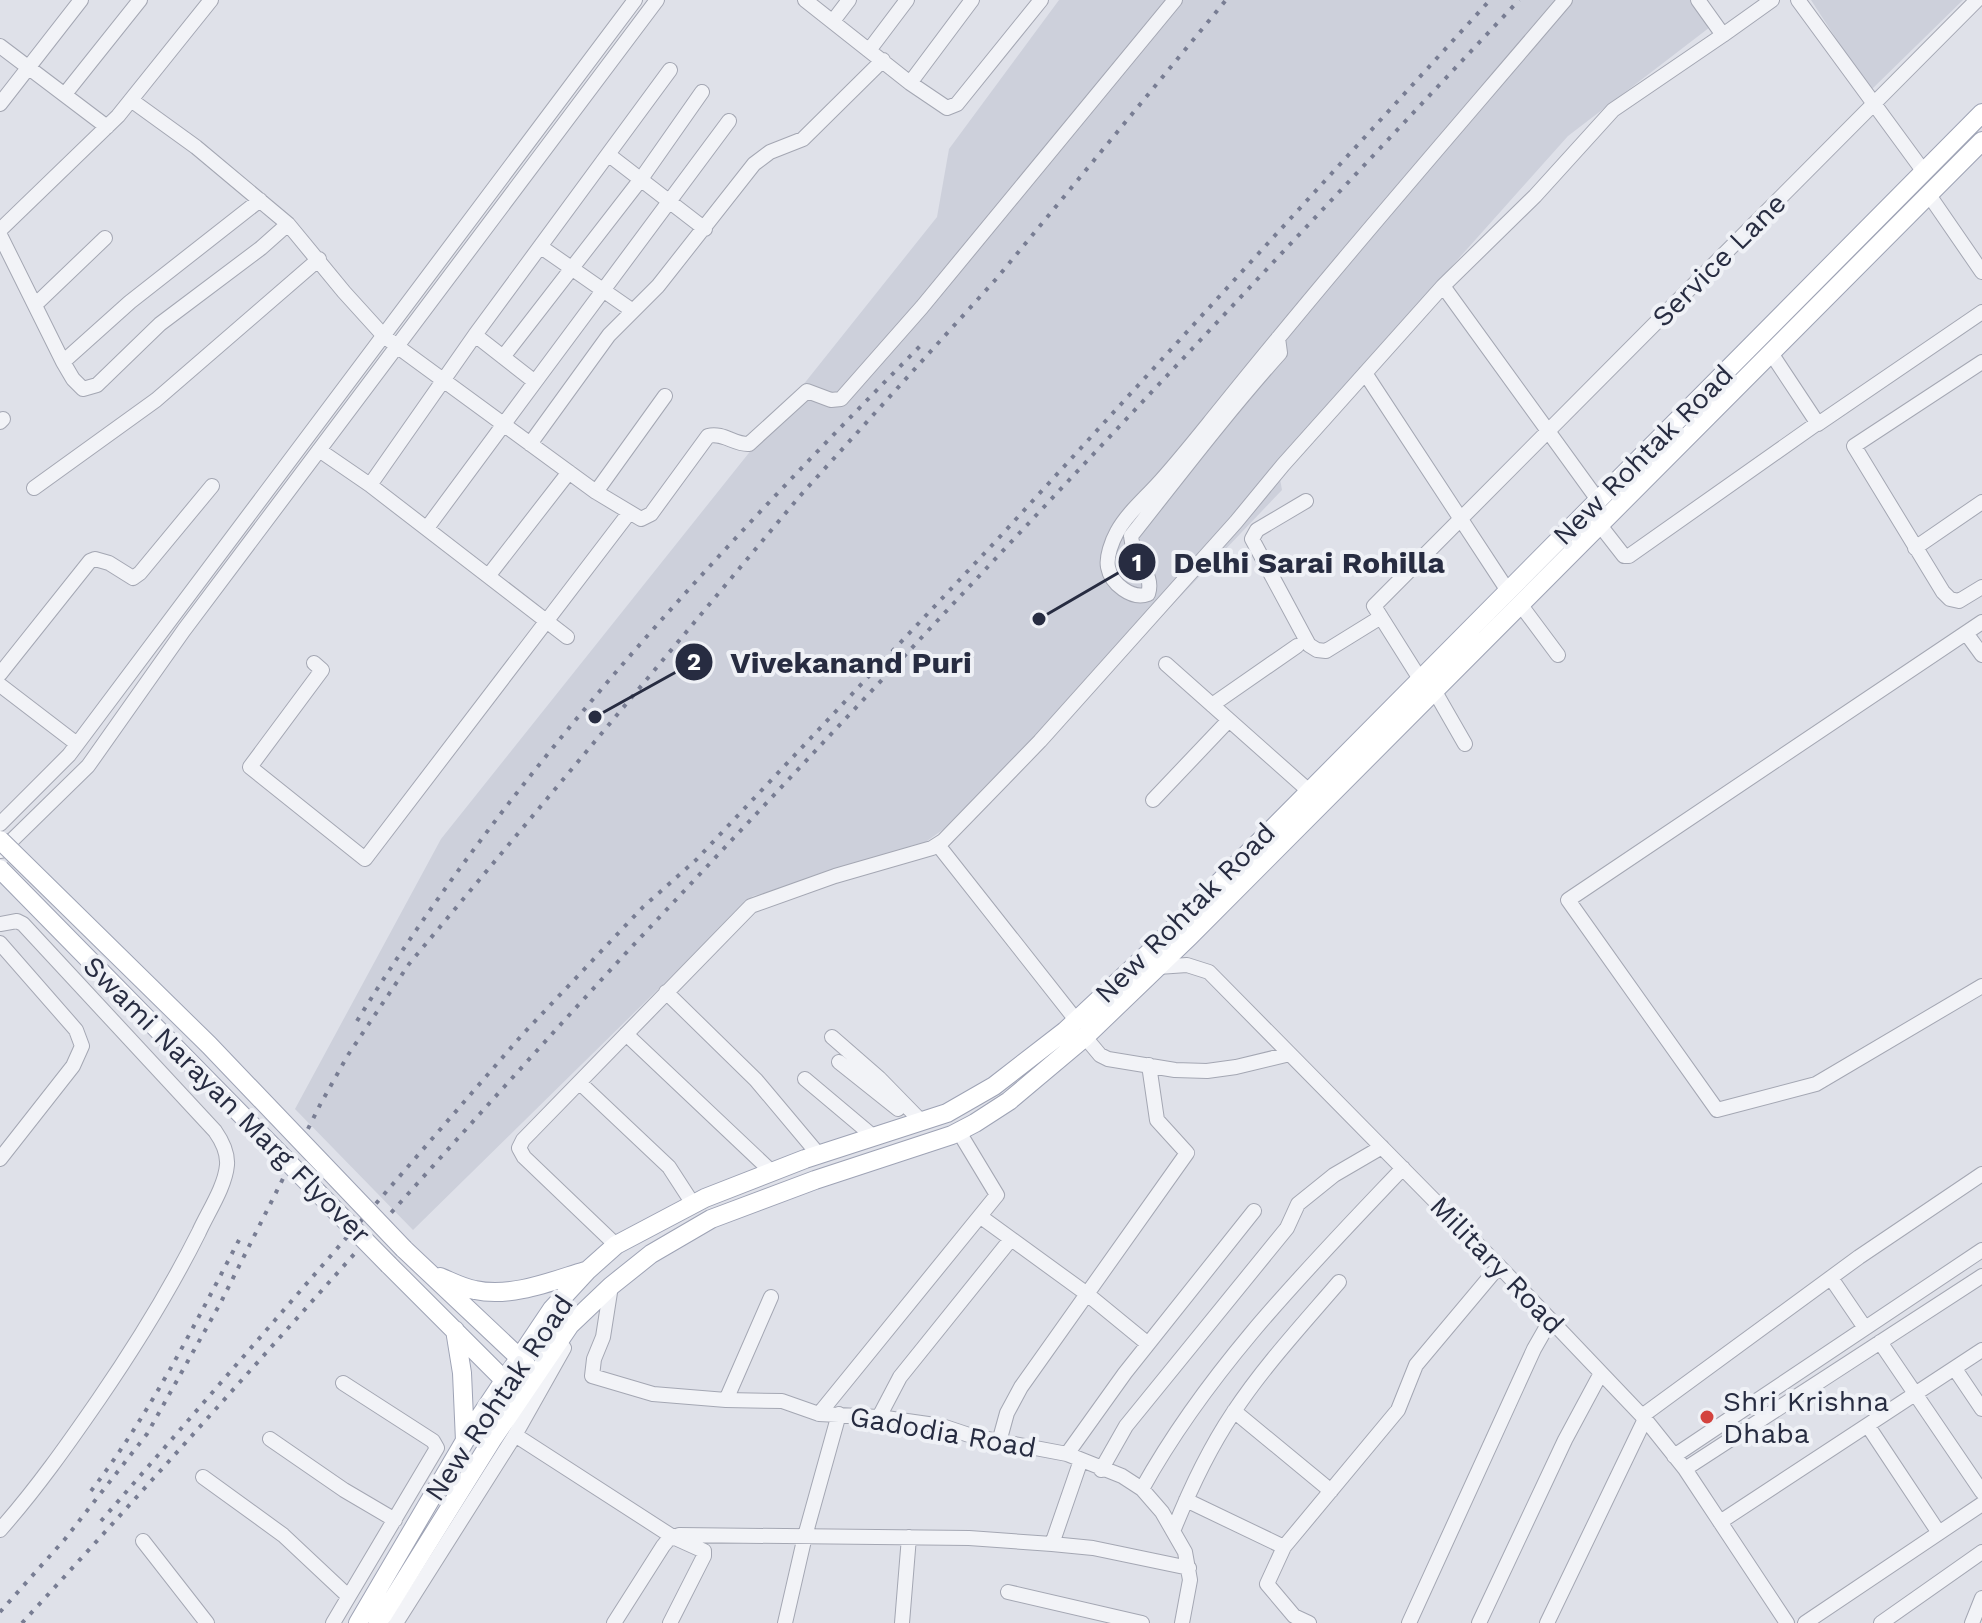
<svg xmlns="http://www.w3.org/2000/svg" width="1982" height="1623" font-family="'Work Sans',sans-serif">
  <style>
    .built { fill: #cdd0db }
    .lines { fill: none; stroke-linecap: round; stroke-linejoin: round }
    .minor-casing { stroke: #a4a7b3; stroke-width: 16 }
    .major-casing { stroke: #9ea3b5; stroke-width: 20 }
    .minor { stroke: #f2f3f7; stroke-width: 14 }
    .major { stroke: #fff; stroke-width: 18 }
    .rail { stroke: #787d93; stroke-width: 4; stroke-dasharray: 4 8; stroke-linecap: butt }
    .major-bridge-casing { stroke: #9ea3b5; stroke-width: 20; stroke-linecap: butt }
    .major-bridge { stroke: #fff; stroke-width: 18 }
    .poi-dot { fill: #d3433f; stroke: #eff1f6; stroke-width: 3 }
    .labels { text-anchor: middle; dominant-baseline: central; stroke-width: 8; stroke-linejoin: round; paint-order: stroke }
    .street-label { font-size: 28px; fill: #272c41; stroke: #eff1f6 }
    .poi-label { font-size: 28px; fill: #272c41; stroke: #eff1f6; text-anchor: start }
    .leader { fill: none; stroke: #272c41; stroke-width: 3 }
    .callout-dot { fill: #272c41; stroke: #eff1f6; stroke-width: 3 }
    .mark-label { font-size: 24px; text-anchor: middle; font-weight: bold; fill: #fff }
    .callout-label { font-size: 30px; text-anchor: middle; font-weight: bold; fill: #272c41; stroke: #eff1f6; stroke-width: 8; stroke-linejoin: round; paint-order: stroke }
  </style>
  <rect width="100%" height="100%" fill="#dfe1e9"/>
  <!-- built -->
  <path class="built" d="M1059,0H1700L1714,24L1568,136L1277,462L1282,490L990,796L906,856L753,896L413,1230L295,1109L441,839L937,217L949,149Z
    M1811,0H1963L1870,91Z"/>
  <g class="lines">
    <defs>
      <path id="minor" d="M805,0L910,83L947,108L957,104L1041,0
        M1798,0L1924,172
        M833,21L849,0
        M1723,35L1772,0
        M0,46L107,127
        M870,49L907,0
        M910,83L972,0
        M65,94L140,0
        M131,100L196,147L288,224L344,292L383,335L398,347L596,492L641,519L651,514L708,436C723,432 735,445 749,444L807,391L831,400L841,399L922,307L1175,0
        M0,104L81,0
        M609,155L705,229
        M1929,195L1982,272
        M0,230L118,116L211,0
        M0,235L63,362L73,379L83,389L97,385L160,324L261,248L288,224
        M541,247L633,311
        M1443,286L1598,500
        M35,305L105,238
        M475,335L535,382L729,121
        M1278,338L1280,353C1228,411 1180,474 1131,536C1133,562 1155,573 1148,594C1132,600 1111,584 1108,567C1106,557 1112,541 1117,532C1126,515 1143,500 1156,486C1179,461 1200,434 1222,407C1333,269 1450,135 1565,0
        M1771,353L1818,424L1982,312
        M503,357L641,179L702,92
        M63,362L130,302L260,200
        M1982,362L1854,446L1943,592L1950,599L1959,601L1982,587
        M1365,373L1508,591
        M0,422L3,419
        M530,444L609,335L658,286L754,164L770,152L803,139L883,60
        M319,450L370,485L475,335L670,70
        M370,485L567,637
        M34,488L156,400L319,259
        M596,492L665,396
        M1306,501L1257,530L1252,539L1309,645L1317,650L1326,651L1381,617
        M1599,524L1624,556H1629L1819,422
        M427,528L535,382
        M1915,548L1982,502
        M489,575L569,472
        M1520,604L1558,655
        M1982,622L1568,900L1717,1110L1816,1084L1982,986
        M1966,633L1982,655
        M314,663L322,670L250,767L365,859L629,513
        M1166,664L1309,791
        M0,674L90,561L95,559L109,563L133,578L140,573L212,486
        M1420,679L1374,606L1977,0
        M0,685L77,744
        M1434,690L1465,744
        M1212,705L1297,646
        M1153,800L1229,720
        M0,824L69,755L635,0
        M938,845L1076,1020
        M1,851L88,766L184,630L657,0
        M0,924L17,921L23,924L215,1131C222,1141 228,1152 227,1165C225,1187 208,1212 199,1232C170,1290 136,1345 99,1399C68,1444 37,1488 0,1530
        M0,943L76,1030L82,1046L73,1066L0,1159
        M1158,967L1187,965L1209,972L1499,1266L1645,1419L1685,1469L1787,1623
        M666,992L756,1080L819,1155
        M626,1034L772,1172
        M832,1037L879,1078L921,1121
        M1085,1037L1100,1055L1108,1059L1175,1070L1207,1071L1236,1067L1290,1054
        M839,1062L898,1109
        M805,1079L874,1137
        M580,1083L669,1167L693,1204
        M981,1217L1087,1294L1148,1344
        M616,1245L524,1157L519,1148L523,1140L751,906L835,876L932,848L943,841L1040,741L1236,522L1283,465L1443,286L1535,196L1613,110L1723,35L1698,0
        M1831,1278L1865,1328
        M611,1286L603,1337L594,1359L592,1376L653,1394L726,1400L782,1401L819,1414L879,1417L942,1426L972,1436L1067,1454L1122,1476L1142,1489L1162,1512L1185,1552L1190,1580L1182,1623
        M1880,1342L1982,1492
        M1955,1369L1982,1409
        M726,1400L771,1297
        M1234,1411L1331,1491
        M819,1414L997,1195L959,1132
        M1642,1416L1859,1257L1982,1174
        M879,1417L900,1377L1011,1239
        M1868,1426L1939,1533
        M515,1435L564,1348
        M270,1439L344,1490L395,1520
        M999,1442L1007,1413L1021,1387L1187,1153L1157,1120L1149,1065
        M1067,1454L1125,1373L1254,1211
        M1674,1456L1982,1250
        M1685,1469L1982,1276
        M1101,1470L1126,1426L1287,1228L1298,1204L1334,1175L1382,1147
        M203,1477L283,1535L348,1596
        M1142,1489C1209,1368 1308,1268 1403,1168
        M1186,1500L1284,1547
        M1720,1522L1982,1350
        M1174,1529C1190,1489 1209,1449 1233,1413C1264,1366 1303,1324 1339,1282
        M143,1541L207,1623
        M1052,1544L1081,1460
        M1008,1592L1142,1623
        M333,1623L437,1448L433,1441L343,1383
        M396,1623L515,1435L673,1537L704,1551V1556L670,1623
        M614,1623L663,1546L668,1540L679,1535L969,1538L1052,1544L1093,1548L1189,1568
        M785,1623L805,1536L839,1414
        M902,1623L909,1537
        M1309,1623L1294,1616L1267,1584L1284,1547L1398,1410L1416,1365L1499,1266
        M1409,1623L1534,1349L1550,1321
        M1479,1623L1565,1440L1601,1373
        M1547,1623L1645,1419
        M1805,1623L1982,1504
        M1881,1623L1982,1552
        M1972,1623L1982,1598"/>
      <path id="major" d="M404,1249L526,1364
        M389,1265L511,1387
        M440,1277C452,1282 463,1288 475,1290C511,1298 552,1281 585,1271
        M455,1330L462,1373L465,1441
        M358,1623L473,1427L552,1309L588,1270L616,1245L705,1198L805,1159L947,1113L994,1086L1065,1031L1156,946L1982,113
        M378,1623L492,1440L570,1325L611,1286L651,1254L711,1219L815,1180L952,1135L975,1123L1009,1101L1085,1037L1189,937L1982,141"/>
    </defs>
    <!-- minor casing -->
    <use href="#minor" class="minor-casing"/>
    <!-- major casing -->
    <use href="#major" class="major-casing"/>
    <!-- minor -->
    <use href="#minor" class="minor"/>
    <!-- major -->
    <use href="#major" class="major"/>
    <!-- rail -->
    <path class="rail" d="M357,1021C512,770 718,551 925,341
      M91,1491C150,1414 194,1326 239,1240
      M101,1521L522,1035L643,907L696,860L996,541L1490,0
      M0,1612L65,1539L147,1434L221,1302L321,1103L348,1055L409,964L799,497L997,278L1226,0
      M22,1623C225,1402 422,1175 625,954L1519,0"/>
    <defs>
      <path id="major-bridge" d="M0,840L209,1045L404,1249
        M0,869L389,1265"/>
    </defs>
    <!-- major-bridge casing -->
    <use href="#major-bridge" class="major-bridge-casing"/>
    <!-- major-bridge -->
    <use href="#major-bridge" class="major-bridge"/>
  </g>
  <!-- markers -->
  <circle class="poi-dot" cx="1707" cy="1417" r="8"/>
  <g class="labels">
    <!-- street labels -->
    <g class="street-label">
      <text transform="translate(1719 260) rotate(-45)">Service Lane</text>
      <text transform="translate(1643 455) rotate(-45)">New Rohtak Road</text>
      <text transform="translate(1185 913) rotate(-45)">New Rohtak Road</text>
      <text transform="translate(227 1100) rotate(45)">Swami Narayan Marg Flyover</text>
      <text transform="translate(1497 1265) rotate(46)">Military Road</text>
      <text transform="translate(499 1398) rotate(-56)">New Rohtak Road</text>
      <text transform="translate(943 1432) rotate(10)">Gadodia Road</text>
    </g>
    <!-- poi labels -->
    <g class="poi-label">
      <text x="1723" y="1401">Shri Krishna<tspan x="1723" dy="32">Dhaba</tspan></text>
    </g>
  </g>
  <!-- callouts -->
  <path class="leader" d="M1039 619L1137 562M595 717L694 662"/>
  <g class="callout-dot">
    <circle cx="1039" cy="619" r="8"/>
    <circle cx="595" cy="717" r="8"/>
    <circle cx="1137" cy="562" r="20"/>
    <circle cx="694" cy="662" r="20"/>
  </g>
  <g class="mark-label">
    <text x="1137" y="571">1</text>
    <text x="694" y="670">2</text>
  </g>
  <g class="callout-label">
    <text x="1309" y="573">Delhi Sarai Rohilla</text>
    <text x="851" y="673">Vivekanand Puri</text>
  </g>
</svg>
